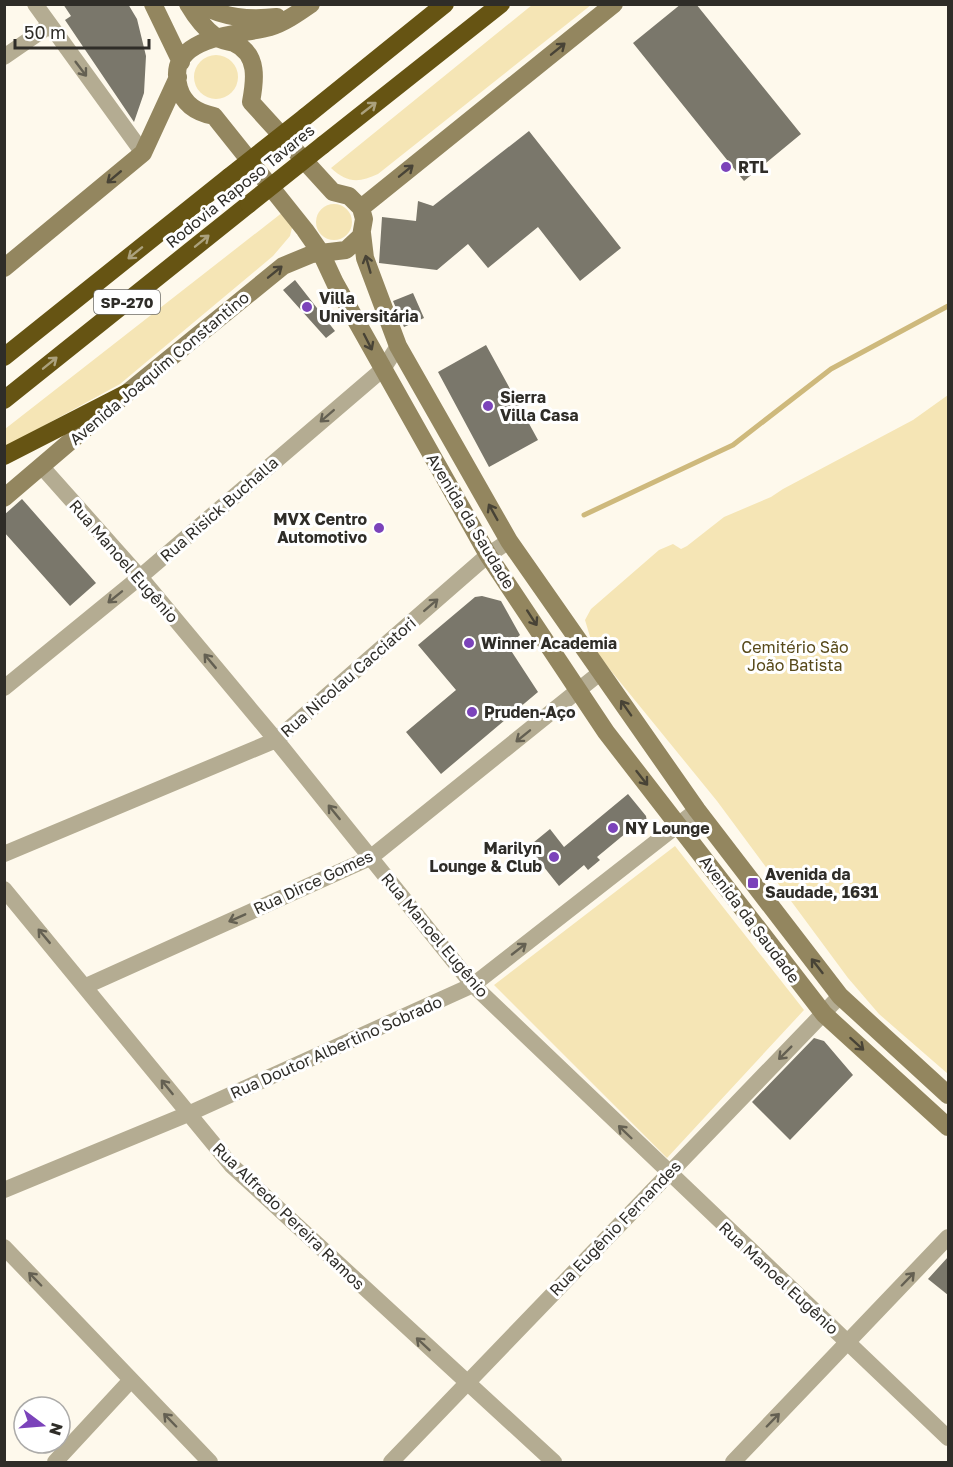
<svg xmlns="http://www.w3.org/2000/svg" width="953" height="1467" font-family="'Golos Text',sans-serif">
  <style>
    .green { fill: #f5e5b5 }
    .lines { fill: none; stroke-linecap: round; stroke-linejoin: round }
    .stream { stroke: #ceb97c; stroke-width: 5 }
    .building { fill: #7a776b }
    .street { stroke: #b4ac92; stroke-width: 16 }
    .secondary { stroke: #93865f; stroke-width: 18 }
    .highway { stroke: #665413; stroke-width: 18 }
    .highway-bridge { stroke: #665413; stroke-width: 18 }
    .oneway { stroke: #484336 }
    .oneway2 { stroke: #646052 }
    .oneway3 { stroke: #aba17d }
    .poi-dot { fill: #7b43ba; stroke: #fff; stroke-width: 2 }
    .labels { text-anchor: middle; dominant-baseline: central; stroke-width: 6; stroke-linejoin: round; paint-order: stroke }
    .shield { fill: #fff; stroke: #6d6c68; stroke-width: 1.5 }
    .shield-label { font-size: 15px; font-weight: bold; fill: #2f2d28 }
    .poi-label { font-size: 16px; font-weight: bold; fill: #2f2d28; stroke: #fff; text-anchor: start }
    .street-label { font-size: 16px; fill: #2f2d28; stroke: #fff }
    .park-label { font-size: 16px; fill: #574919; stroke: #fff }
  </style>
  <rect width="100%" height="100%" fill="#fef9ec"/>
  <!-- green -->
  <path class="green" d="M532,5H591L378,174C359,183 347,183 331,168Z
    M194 77a22 22 0 1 1 44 0a22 22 0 1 1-44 0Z
    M316 222a18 18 0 1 1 36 0a18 18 0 1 1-36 0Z
    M283,212L293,224L290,236L273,256L120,384L5,447V429Z
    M948,395V1074L879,1014L848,978L717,801L594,650L585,620L591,609L659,550L673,544L681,549L687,546L724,517L771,497L783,489L913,420Z
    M675,846L804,1010L667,1158L494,985Z"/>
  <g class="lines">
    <!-- stream -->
    <path class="stream" d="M584,515L733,445L831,369L948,306"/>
  </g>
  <!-- building -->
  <path class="building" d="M63,4H128L137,19L146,56L144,93L134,122L65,20L71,16Z
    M681,4H696L801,134L744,181L633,43Z
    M529,131L621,248L580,281L538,227L488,268L468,244L437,270L379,263L382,217L416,221L418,201L433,206Z
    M295,280L335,331L326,338L283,290Z
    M413,293L424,318L404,327L393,301Z
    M486,345L538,440L489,467L438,372Z
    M22,499L96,583L70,606L4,532V515Z
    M482,596L501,601L520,635L508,646L538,692L441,774L406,732L456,690L418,645L475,597Z
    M628,794L646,816L647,822L629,836L626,833L597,857L600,860L588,870L584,865L559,886L528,847L550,829L564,847Z
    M814,1038L824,1041L853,1075L790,1140L752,1102Z
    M948,1257V1295L928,1279Z"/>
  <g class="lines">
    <!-- street -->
    <path class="street" d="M35,4L143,153
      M4,57L49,26
      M42,467L140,577L276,740L473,985L948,1438
      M4,688L140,577L383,369L398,346
      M4,854L276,740L488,555L509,541
      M4,889L231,1165L554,1462
      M86,986L370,858L601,672
      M4,1190L188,1114L473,985L697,810
      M4,1247L210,1462
      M55,1462L131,1380
      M391,1462L840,996
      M733,1462L948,1237"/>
    <!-- secondary -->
    <path class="secondary" d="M153,4L181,62
      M199,4C224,18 249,20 277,17
      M311,4C298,13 284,23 270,27C238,36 164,35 179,88C184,105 198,113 214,116L305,230L321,253L335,283L488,555L606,732L824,1014L948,1127
      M361,208L614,4
      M362,233L365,258L398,346L509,541L697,810L840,996L948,1095
      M4,268L143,153L178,77
      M4,498L127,393L283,266L312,254L346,250L361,236L364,219L361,208L349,196L333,192L251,102C255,81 259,54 234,43C228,41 221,41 216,37C205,29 195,16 188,4"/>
    <!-- highway -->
    <path class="highway" d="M305,117L445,4
      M323,145L501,4
      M4,357L229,177
      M4,400L249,204
      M4,456L127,393"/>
    <!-- highway-bridge -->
    <path class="highway-bridge" d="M229,177L305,117
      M249,204L323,145"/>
  </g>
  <!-- one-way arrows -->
  <defs><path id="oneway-shaft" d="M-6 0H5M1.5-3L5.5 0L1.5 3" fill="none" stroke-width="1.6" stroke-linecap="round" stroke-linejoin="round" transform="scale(1.5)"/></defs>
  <g class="oneway">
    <use href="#oneway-shaft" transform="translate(558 49) rotate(-39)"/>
    <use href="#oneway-shaft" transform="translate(406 171) rotate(-39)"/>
    <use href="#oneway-shaft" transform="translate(114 177) rotate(140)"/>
    <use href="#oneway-shaft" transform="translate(368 264) rotate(-106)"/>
    <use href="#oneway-shaft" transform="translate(275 272) rotate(-39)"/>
    <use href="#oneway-shaft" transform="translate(368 342) rotate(63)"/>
    <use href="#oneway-shaft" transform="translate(493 512) rotate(-119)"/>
    <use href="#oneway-shaft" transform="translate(532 618) rotate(57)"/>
    <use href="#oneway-shaft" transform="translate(626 708) rotate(-125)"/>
    <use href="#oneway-shaft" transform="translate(642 778) rotate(52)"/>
    <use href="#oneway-shaft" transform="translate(817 966) rotate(-128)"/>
    <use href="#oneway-shaft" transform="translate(857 1044) rotate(42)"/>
  </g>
  <g class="oneway2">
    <use href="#oneway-shaft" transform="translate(81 69) rotate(53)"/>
    <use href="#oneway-shaft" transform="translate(327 416) rotate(139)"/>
    <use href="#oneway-shaft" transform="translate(115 597) rotate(141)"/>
    <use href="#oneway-shaft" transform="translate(431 605) rotate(-41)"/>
    <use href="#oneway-shaft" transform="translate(210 661) rotate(-130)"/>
    <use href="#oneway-shaft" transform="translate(523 736) rotate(141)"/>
    <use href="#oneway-shaft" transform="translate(334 812) rotate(-129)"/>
    <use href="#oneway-shaft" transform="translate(237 918) rotate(156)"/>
    <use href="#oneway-shaft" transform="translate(44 936) rotate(-130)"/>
    <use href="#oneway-shaft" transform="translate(519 949) rotate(-38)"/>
    <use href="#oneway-shaft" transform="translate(785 1053) rotate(135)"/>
    <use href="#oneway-shaft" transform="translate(167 1087) rotate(-129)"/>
    <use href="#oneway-shaft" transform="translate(625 1132) rotate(-136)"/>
    <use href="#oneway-shaft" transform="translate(35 1279) rotate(-134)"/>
    <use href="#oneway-shaft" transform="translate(908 1279) rotate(-46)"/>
    <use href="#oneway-shaft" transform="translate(423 1344) rotate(-137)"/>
    <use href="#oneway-shaft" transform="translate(170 1420) rotate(-134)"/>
    <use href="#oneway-shaft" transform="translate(773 1420) rotate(-46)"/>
  </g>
  <g class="oneway3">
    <use href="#oneway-shaft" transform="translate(369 108) rotate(-38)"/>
    <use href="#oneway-shaft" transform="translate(202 241) rotate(-39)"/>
    <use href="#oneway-shaft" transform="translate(135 253) rotate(141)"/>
    <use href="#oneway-shaft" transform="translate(50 363) rotate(-39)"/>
  </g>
  <!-- markers -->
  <g class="poi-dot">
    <circle cx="726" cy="167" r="6"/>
    <circle cx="307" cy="307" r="6"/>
    <circle cx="488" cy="406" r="6"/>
    <circle cx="379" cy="528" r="6"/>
    <circle cx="469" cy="643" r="6"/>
    <circle cx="472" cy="712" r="6"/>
    <circle cx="613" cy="828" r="6"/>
    <circle cx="554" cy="857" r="6"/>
    <rect x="747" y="877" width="12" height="12" rx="3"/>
  </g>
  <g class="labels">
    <!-- shield labels -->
    <rect class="shield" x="94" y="290" width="66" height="24" rx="4.5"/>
    <g class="shield-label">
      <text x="127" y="302">SP-270</text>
    </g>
    <!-- poi labels -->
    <g class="poi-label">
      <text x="738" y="167">RTL</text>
      <text x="319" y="298">Villa<tspan x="319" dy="18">Universitária</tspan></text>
      <text x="500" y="397">Sierra<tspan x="500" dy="18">Villa Casa</tspan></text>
      <text x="367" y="519" text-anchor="end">MVX Centro<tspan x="367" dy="18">Automotivo</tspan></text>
      <text x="481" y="643">Winner Academia</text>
      <text x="484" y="712">Pruden-Aço</text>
      <text x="625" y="828">NY Lounge</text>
      <text x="542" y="848" text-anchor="end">Marilyn<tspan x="542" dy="18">Lounge &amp; Club</tspan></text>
      <text x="765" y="874">Avenida da<tspan x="765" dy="18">Saudade, 1631</tspan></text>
    </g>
    <!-- street labels -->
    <g class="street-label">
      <text transform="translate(240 186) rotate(-39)">Rodovia Raposo Tavares</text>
      <text transform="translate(159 368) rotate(-40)">Avenida Joaquim Constantino</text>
      <text transform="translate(219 509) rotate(-41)">Rua Risick Buchalla</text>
      <text transform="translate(471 521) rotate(59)">Avenida da Saudade</text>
      <text transform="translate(124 561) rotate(49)">Rua Manoel Eugênio</text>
      <text transform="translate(348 677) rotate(-41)">Rua Nicolau Cacciatori</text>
      <text transform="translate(313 882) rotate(-25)">Rua Dirce Gomes</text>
      <text transform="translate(750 919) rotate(53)">Avenida da Saudade</text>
      <text transform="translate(435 935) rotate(50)">Rua Manoel Eugênio</text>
      <text transform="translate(336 1047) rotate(-24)">Rua Doutor Albertino Sobrado</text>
      <text transform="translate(289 1216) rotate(44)">Rua Alfredo Pereira Ramos</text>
      <text transform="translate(615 1228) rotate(-46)">Rua Eugênio Fernandes</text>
      <text transform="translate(779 1278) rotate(43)">Rua Manoel Eugênio</text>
    </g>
    <!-- park labels -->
    <g class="park-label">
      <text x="795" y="647">Cemitério São<tspan x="795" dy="18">João Batista</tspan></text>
    </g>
  </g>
  <!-- border -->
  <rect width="953" height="1467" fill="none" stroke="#2f2d28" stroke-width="12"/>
  <!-- north arrow -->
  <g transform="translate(42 1425) rotate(106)"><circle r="28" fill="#ffffff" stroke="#acaba9" stroke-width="1.5"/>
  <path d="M0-4.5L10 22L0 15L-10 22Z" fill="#7b43ba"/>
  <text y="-9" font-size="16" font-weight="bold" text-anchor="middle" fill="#2f2d28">N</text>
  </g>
  <!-- scale -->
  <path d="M15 39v9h134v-9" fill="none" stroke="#2f2d28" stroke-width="3"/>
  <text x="24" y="39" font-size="18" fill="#2f2d28" stroke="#ffffff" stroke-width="4.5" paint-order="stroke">50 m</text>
</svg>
